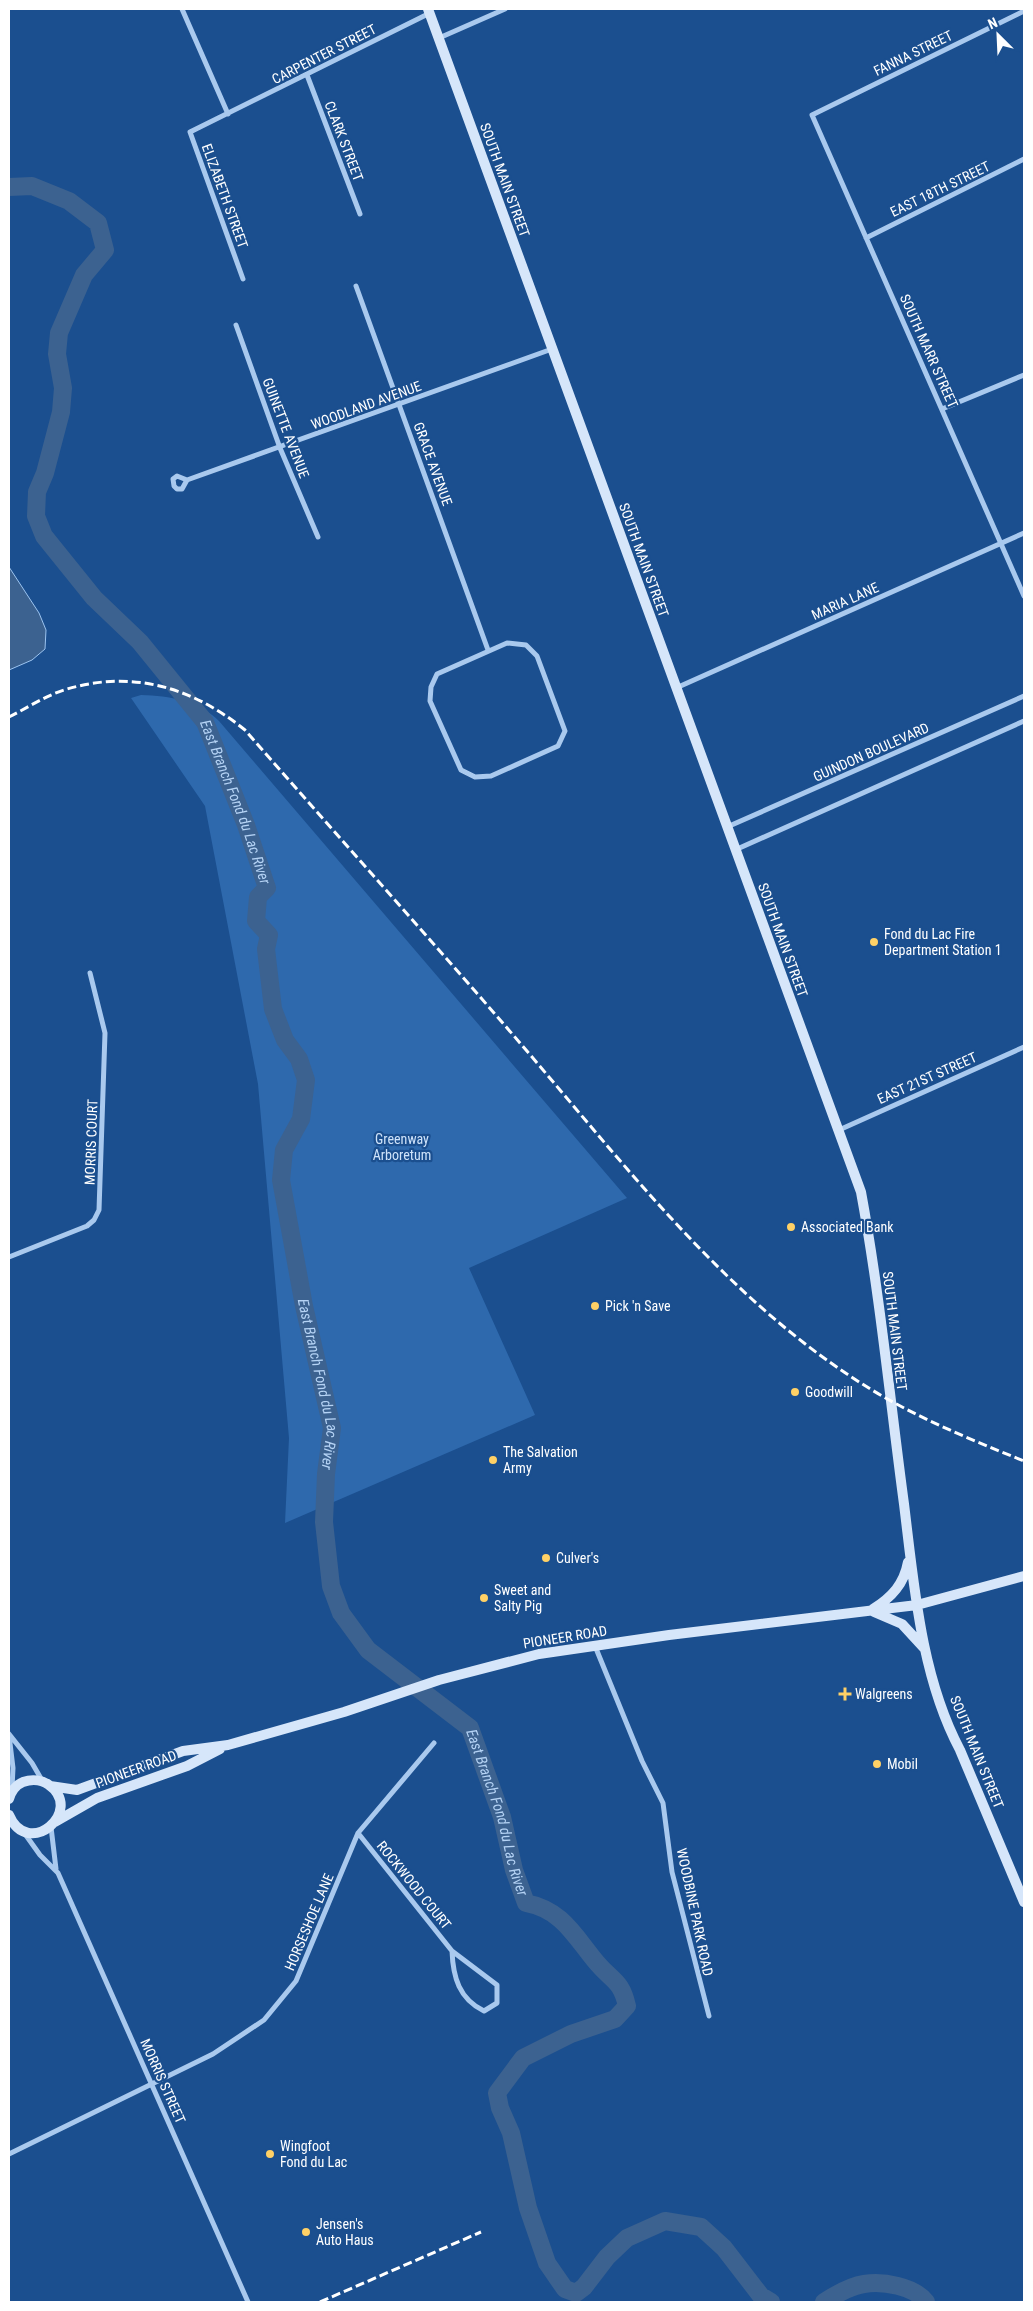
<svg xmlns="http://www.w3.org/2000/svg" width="1033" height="2311" font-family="'Roboto Condensed',sans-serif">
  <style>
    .green { fill: #2e69ad }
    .water { fill: #3c6290; stroke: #9cc4f0 }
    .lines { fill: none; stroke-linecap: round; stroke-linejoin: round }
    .river { stroke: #3c6290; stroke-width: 18 }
    .street { stroke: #a9c9ee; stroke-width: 5 }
    .secondary { stroke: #d6e6fa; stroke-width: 10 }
    .rail { stroke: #fff; stroke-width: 3; stroke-dasharray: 9 4; stroke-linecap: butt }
    .poi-dot { fill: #ffd166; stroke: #1b4f8f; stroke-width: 2 }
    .labels { text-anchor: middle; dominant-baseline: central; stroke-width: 4.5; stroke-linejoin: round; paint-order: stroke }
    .street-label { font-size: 14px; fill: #fff; stroke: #1b4f8f }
    .poi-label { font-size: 14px; fill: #fff; stroke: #1b4f8f; text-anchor: start }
    .park-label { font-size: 14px; fill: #cfe3fa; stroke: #1b4f8f }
    .water-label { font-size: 15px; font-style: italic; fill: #b5d3f5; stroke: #1b4f8f }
  </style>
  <rect width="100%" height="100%" fill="#1b4f8f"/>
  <!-- green -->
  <path class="green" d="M141,695C170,696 198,700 219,721L627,1198L469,1268L535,1415L285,1523L289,1438L258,1084L205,806L131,698Z"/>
  <!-- water -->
  <path class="water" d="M9,567L39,613L46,630L45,649L32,660L9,670Z"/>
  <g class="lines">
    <!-- river -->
    <g class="river">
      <path id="s1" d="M9,187L32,186L69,201L98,223L105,250L84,275L59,333L57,354L63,388L61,412L45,473L37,492L36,516L44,536L94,598L140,642L205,722L246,825L267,888L258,897L256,921L269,935L266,949L273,1009L285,1040L299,1059L306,1080L301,1119L284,1150L281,1180L304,1306L332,1428L326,1474L324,1522L331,1586L341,1613L368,1650L470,1728L502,1817L514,1870L526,1903C563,1910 575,1937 597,1963C613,1982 621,1980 627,2006L615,2019L571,2034L523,2058L497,2093L500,2108L511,2133L528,2208L547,2263L565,2289L576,2293L584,2287L607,2257L627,2238L665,2221L701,2227L724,2248L761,2296L771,2302"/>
      <path d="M824,2302C835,2295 850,2286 864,2284C883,2281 914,2286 926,2302"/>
    </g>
    <!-- street -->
    <path class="street" d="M182,9L228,114
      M1024,11L812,115L1024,596
      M439,38L505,9
      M307,75L360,214
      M866,238L1024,159
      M243,279L190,132L430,13
      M356,286L488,650
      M236,325L280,448L318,537
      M942,409L1024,375
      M187,480L182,489H177L174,486L173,479L177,476L187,480L552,349
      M507,643L526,645L537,656L565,731L558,746L491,776L475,777L461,770L430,701L431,687L437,674Z
      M676,688L1024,533
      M727,827L1024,696
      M735,850L1024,721
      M839,1130L1024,1047
      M9,1257L87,1226L94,1220L99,1210L105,1033L90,973
      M595,1646L642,1761L663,1803L672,1872L709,2016
      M9,1734L32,1763L43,1782
      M9,1735L13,1768L12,1788
      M51,1827L56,1869
      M358,1833L452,1951C453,1977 459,1999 484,2011L497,2003V1985L452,1951
      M25,1834L40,1855L58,1873L248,2302
      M9,2154L213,2054L264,2020L296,1981L358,1833L434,1743"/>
    <!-- secondary -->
    <path class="secondary" d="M428,9L861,1192C880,1295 890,1400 904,1504C914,1585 921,1677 960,1750L1024,1902
      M873,1609C892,1597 904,1584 908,1562
      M874,1612L902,1624L925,1649
      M50,1786L77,1790L183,1751L228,1745L344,1712L439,1680L539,1654L669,1635L917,1605L1024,1576
      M9,1799C11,1792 16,1785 23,1782C32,1779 42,1780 49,1785C85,1811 28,1860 9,1815
      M55,1822L97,1798L187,1766L220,1749"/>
    <!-- rail -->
    <path class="rail" d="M9,717C27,708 45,696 64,690C131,669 192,687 245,730C334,832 425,933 514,1036C623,1162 727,1302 872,1390C920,1419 972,1440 1024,1461
      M320,2302L481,2232"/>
  </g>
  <!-- markers -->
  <g class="poi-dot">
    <circle cx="874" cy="942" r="5"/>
    <circle cx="791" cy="1227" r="5"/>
    <circle cx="595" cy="1306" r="5"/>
    <circle cx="795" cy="1392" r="5"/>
    <circle cx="493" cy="1460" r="5"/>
    <circle cx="546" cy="1558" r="5"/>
    <circle cx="484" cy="1598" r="5"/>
    <path d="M842.5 1686.5h5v5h5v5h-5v5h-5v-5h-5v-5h5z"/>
    <circle cx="877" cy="1764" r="5"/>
    <circle cx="270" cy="2154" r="5"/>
    <circle cx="306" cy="2232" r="5"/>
  </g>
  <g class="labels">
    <!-- street labels -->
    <g class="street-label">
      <text transform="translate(913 53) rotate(-26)">FANNA STREET</text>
      <text transform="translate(324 54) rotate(-27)">CARPENTER STREET</text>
      <text transform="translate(344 141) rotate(69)">CLARK STREET</text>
      <text transform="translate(505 180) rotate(70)">SOUTH MAIN STREET</text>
      <text transform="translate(940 189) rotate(-26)">EAST 18TH STREET</text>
      <text transform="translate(225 196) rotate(70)">ELIZABETH STREET</text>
      <text transform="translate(929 351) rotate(66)">SOUTH MARR STREET</text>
      <text transform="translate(366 405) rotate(-20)">WOODLAND AVENUE</text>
      <text transform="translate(286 428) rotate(69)">GUINETTE AVENUE</text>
      <text transform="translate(433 464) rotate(70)">GRACE AVENUE</text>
      <text transform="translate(644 560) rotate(70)">SOUTH MAIN STREET</text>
      <text transform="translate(845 601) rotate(-24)">MARIA LANE</text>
      <text transform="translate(871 752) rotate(-24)">GUINDON BOULEVARD</text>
      <text transform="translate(783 940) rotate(70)">SOUTH MAIN STREET</text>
      <text transform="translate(927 1078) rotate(-24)">EAST 21ST STREET</text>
      <text transform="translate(91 1142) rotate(-88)">MORRIS COURT</text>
      <text transform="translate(895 1331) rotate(83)">SOUTH MAIN STREET</text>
      <text transform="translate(565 1637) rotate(-9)">PIONEER ROAD</text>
      <text transform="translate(977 1752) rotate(68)">SOUTH MAIN STREET</text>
      <text transform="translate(136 1769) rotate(-20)">PIONEER ROAD</text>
      <text transform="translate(414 1885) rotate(51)">ROCKWOOD COURT</text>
      <text transform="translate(695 1912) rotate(78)">WOODBINE PARK ROAD</text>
      <text transform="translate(309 1922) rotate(-67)">HORSESHOE LANE</text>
      <text transform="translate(163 2081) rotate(66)">MORRIS STREET</text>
    </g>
    <!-- poi labels -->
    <g class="poi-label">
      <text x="884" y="934">Fond du Lac Fire<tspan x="884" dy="16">Department Station 1</tspan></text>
      <text x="801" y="1227">Associated Bank</text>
      <text x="605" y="1306">Pick 'n Save</text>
      <text x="805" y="1392">Goodwill</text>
      <text x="503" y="1452">The Salvation<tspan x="503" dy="16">Army</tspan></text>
      <text x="556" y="1558">Culver's</text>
      <text x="494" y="1590">Sweet and<tspan x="494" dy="16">Salty Pig</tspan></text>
      <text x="855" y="1694">Walgreens</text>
      <text x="887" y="1764">Mobil</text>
      <text x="280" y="2146">Wingfoot<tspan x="280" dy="16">Fond du Lac</tspan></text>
      <text x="316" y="2224">Jensen's<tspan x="316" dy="16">Auto Haus</tspan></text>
    </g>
    <!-- park labels -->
    <g class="park-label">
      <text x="402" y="1139">Greenway<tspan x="402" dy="16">Arboretum</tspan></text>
    </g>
    <!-- water labels -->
    <g class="water-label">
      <text stroke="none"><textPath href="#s1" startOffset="764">East Branch Fond du Lac River</textPath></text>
      <text stroke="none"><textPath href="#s1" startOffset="1378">East Branch Fond du Lac River</textPath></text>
      <text stroke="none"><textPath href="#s1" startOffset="1874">East Branch Fond du Lac River</textPath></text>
    </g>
  </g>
  <!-- border -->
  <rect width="1033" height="2311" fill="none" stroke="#ffffff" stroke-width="20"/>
  <!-- north arrow -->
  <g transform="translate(998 35) rotate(336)" stroke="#1b4f8f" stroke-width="4" paint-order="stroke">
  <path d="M0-4L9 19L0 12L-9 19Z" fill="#ffffff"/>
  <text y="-8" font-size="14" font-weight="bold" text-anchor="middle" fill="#ffffff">N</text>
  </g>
</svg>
